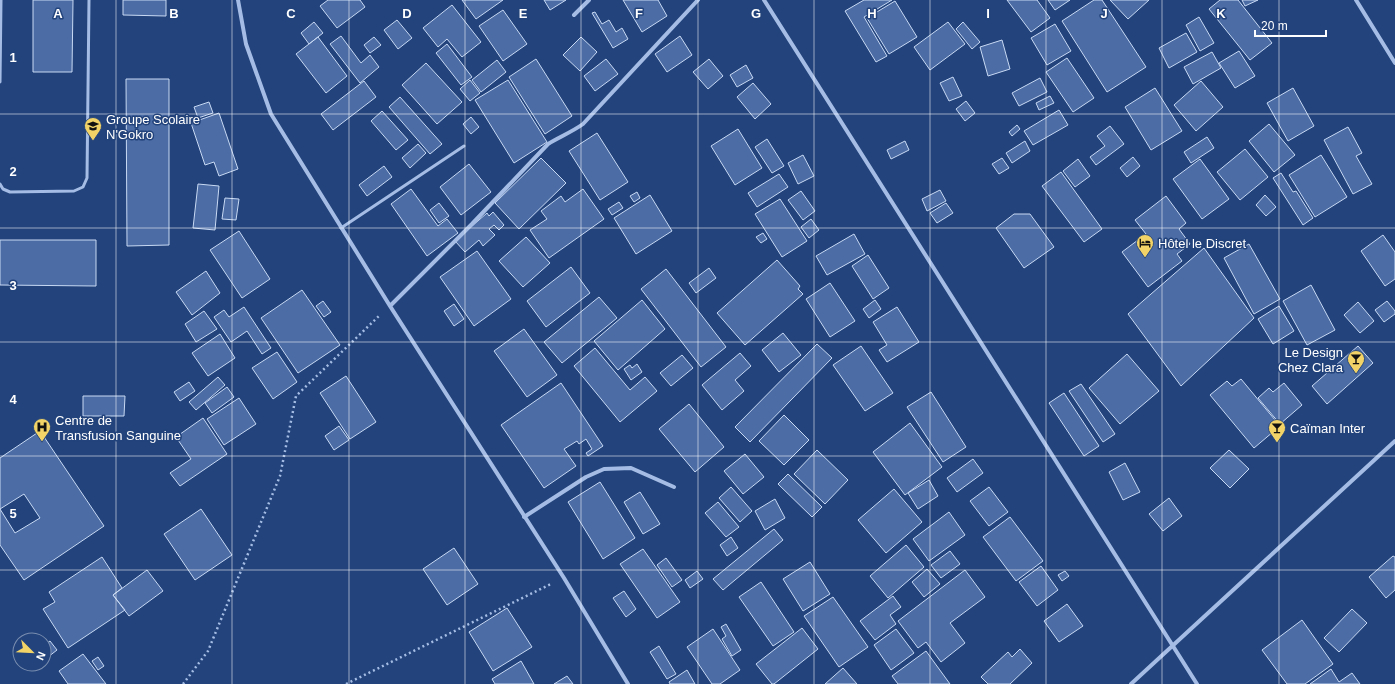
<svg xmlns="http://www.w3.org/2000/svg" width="1395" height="684" font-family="Arial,sans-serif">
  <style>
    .building { fill: #4b6ca4; stroke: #c8d9f4; fill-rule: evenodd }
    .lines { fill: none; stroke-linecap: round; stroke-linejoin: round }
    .path { stroke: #a5bde5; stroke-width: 2.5; stroke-dasharray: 2 3; stroke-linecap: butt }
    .service { stroke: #a5bde5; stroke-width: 3 }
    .minor { stroke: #a5bde5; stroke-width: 4 }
    .grid { fill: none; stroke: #fff; stroke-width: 1; stroke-opacity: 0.55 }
    .labels { text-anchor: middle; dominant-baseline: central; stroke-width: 3; stroke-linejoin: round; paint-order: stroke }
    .poi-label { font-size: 13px; fill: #fff; stroke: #22437b; text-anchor: start }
    .grid-label { font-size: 13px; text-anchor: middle; font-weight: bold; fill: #fff; stroke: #22437b; stroke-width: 3; stroke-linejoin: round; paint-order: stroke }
  </style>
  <rect width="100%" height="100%" fill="#22437b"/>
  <!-- building -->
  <path class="building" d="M33,0H73L72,72H33Z
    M123,0H166V16L123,15Z
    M328,0H360L365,7L337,28L320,6Z
    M462,0H503L476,19Z
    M544,0H566L550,10Z
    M623,0H658L667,16L642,32Z
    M864,0H892L864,17L887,56L876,62L845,11Z
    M1007,0H1037L1050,18L1031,32Z
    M1048,0H1070L1055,10Z
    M1094,0H1102L1146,67L1107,92L1062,21Z
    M1110,0H1149L1128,19Z
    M1220,0H1238L1272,43L1250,60L1209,9Z
    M1242,0H1258L1245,6Z
    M895,1L917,37L889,54L867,18Z
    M452,5L481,42L462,57L447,39L438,47L423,28Z
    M503,10L527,44L503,61L479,26Z
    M595,12L602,24L609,20L616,32L622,28L628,39L613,48L592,13Z
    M1199,17L1214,43L1200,51L1186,25Z
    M397,20L412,38L398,49L384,30Z
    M314,22L323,33L309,44L301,33Z
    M948,22L965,44L930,70L914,47Z
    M963,22L980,42L972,49L956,29Z
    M1055,24L1071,51L1047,65L1031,38Z
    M1186,33L1197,52L1169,68L1159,48Z
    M341,36L361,63L370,55L379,67L360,83L330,44Z
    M680,36L692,55L667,72L655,54Z
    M318,37L347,76L326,93L296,54Z
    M374,37L381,45L370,53L364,45Z
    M581,37L597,52L580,71L563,55Z
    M1002,40L1010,69L988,76L980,47Z
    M447,44L472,77L461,85L436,53Z
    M1239,51L1255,76L1235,88L1219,63Z
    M1212,52L1221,68L1193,84L1184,67Z
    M1067,58L1094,98L1073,112L1046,72Z
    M536,59L572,116L545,134L509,77Z
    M606,59L618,74L595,91L584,76Z
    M709,59L723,76L708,89L693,72Z
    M497,60L506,72L481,92L472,80Z
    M426,63L462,102L437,124L402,85Z
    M746,65L753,78L737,87L730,75Z
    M953,77L962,96L949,101L940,83Z
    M1040,78L1047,92L1019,106L1012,93Z
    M126,79H169V245L127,246Z
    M470,80L480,93L470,101L460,89Z
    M508,80L547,142L514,163L475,100Z
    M364,81L376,97L333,130L321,114Z
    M1201,81L1223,107L1196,131L1174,105Z
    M753,83L771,104L755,119L737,97Z
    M1155,88L1182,131L1151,150L1125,107Z
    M1293,88L1314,126L1288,141L1267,103Z
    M1050,96L1054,103L1039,110L1036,103Z
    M400,97L442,144L430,154L389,107Z
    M966,101L975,113L965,121L956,109Z
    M209,102L213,113L198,118L194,107Z
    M1059,110L1068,125L1033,145L1024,131Z
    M382,111L408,140L396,150L371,121Z
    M219,113L238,169L219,176L214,162L205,165L191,123Z
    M471,117L479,127L471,134L463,124Z
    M1269,124L1295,155L1274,172L1249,141Z
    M1017,125L1020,129L1012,136L1009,132Z
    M1110,126L1124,144L1096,165L1090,157L1105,146L1097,136Z
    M1348,127L1362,153L1356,156L1372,184L1353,194L1324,140Z
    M738,129L762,168L735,185L711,146Z
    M597,133L628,182L600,200L569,151Z
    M1207,137L1214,148L1191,163L1184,152Z
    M767,139L784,166L772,173L755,147Z
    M905,141L909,150L891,159L887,150Z
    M1025,141L1030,151L1012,163L1006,153Z
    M418,144L426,153L410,168L402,158Z
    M1245,149L1268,177L1240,200L1217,172Z
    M803,155L814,176L798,184L788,163Z
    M1321,155L1347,197L1315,217L1289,175Z
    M1133,157L1140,166L1127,177L1120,168Z
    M541,158L566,183L519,229L495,203Z
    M1002,158L1009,168L999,174L992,164Z
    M1078,159L1090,176L1075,187L1063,171Z
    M1200,159L1229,199L1202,219L1173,179Z
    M469,164L491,192L461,215L440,187Z
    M384,166L392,177L367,196L359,185Z
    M1061,172L1102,229L1084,242L1042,186Z
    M1281,173L1293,192L1296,191L1313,218L1303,225L1273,178Z
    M779,174L788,187L757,207L748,193Z
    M198,184L219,186L215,230L193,228Z
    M411,189L438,226L447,219L458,233L427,256L391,204Z
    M583,189L604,219L549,258L530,230L547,219L541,211L561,196L565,202Z
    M940,190L946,201L927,211L922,199Z
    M801,191L815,211L803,220L788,200Z
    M637,192L640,198L634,202L630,196Z
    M650,195L672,231L636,254L614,218Z
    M1265,195L1276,207L1266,216L1256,205Z
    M1166,196L1186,223L1179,229L1190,244L1177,254L1182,261L1148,287L1122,252L1146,234L1135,220Z
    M225,198L239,199L236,220L222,219Z
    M780,199L807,241L782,257L755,214Z
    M619,202L623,208L612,215L608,209Z
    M439,203L449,216L439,223L430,210Z
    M946,203L953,213L937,223L930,213Z
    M493,212L504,225L499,230L494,225L489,229L495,235L483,246L479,240L465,252L455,241L487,213L489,216Z
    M1014,214H1030L1054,247L1024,268L996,228Z
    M811,219L819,230L809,238L801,227Z
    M239,231L270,279L242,298L210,250Z
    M763,233L767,239L761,243L756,237Z
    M854,234L865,254L827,275L816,256Z
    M1383,235L1395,252V279L1385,286L1361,251Z
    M526,237L550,263L523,287L499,261Z
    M0,240H96V286L0,285Z
    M1249,244L1280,299L1254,314L1224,258Z
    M1204,248L1254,318L1181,386L1128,314Z
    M477,251L511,299L474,326L440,277Z
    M868,255L889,288L873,299L852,266Z
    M777,260L800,286L798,289L803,294L745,345L717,313Z
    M571,267L590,293L546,327L527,301Z
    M709,268L716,278L696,293L689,283Z
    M666,269L726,347L701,367L641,289Z
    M206,271L220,293L192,315L176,292Z
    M830,283L855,321L830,337L806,299Z
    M1311,285L1335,330L1307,345L1283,301Z
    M302,290L340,345L298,373L261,318Z
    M599,297L617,318L562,363L544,342Z
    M642,300L665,329L618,370L594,341Z
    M875,300L881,309L869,318L863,309Z
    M323,301L331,312L324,317L316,306Z
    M1387,301L1395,311V314L1384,322L1375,310Z
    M1358,302L1374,321L1360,333L1344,315Z
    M454,304L464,319L454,326L444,311Z
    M1279,306L1294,331L1273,344L1258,319Z
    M244,307L271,348L262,354L247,331L231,342L214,317L224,310L229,317Z
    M897,307L919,342L887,362L879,350L887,345L873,322Z
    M204,311L217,329L196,342L185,324Z
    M524,329L557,375L527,397L494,351Z
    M783,333L801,355L779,372L762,350Z
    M220,334L235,358L208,376L192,353Z
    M817,344L832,358L750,442L735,427Z
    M861,346L893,393L865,411L833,365Z
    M1358,346L1373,363L1327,404L1312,386Z
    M595,348L630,390L645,377L657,391L620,422L574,366Z
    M277,352L297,382L273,399L252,368Z
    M740,353L751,366L735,380L744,391L722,410L702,385Z
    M1127,354L1159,391L1120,424L1089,388Z
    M682,355L693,368L671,386L660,373Z
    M637,364L642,372L631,380L624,369L630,365L632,368Z
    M346,376L376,422L350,439L320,393Z
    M218,377L225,385L196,410L189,402Z
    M1241,379L1280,426L1254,448L1210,395L1227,381L1232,386Z
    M189,382L195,391L180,401L174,392Z
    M561,383L603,446L588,456L586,453L592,449L586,439L579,444L577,441L564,449L576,466L544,488L501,425Z
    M1284,383L1302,405L1280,424L1258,398L1269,388L1273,392Z
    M1081,384L1115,434L1103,442L1069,391Z
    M227,387L234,397L212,413L205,403Z
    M931,392L966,447L943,462L907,407Z
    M1064,393L1099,446L1084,456L1049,403Z
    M83,396H125L124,416H83Z
    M239,398L256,424L224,445L207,419Z
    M689,404L724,447L695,472L659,429Z
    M784,415L809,440L784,465L759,441Z
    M203,418L227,454L180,486L170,473L191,459L176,437Z
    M910,423L942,467L905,495L873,452Z
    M339,426L349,440L334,450L325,436Z
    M40,431L104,526L24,580L0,545V458ZM24,494L40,518L15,533L0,509Z
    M817,450L848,480L825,504L794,474Z
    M1229,450L1249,469L1230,488L1210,468Z
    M745,454L764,477L743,494L724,471Z
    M973,459L983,473L957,492L947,478Z
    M1125,463L1140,492L1123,500L1109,472Z
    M788,474L822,507L812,517L778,484Z
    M929,480L938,496L918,509L908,493Z
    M600,482L635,538L603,559L568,502Z
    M731,487L752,511L740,522L719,498Z
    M989,487L1008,512L989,526L970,501Z
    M894,489L922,522L886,553L858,520Z
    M640,492L660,524L643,534L624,502Z
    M1169,498L1182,516L1163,531L1149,514Z
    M775,499L785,518L765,530L755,511Z
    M718,502L739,527L726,537L705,513Z
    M201,509L232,555L195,580L164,534Z
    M949,512L965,535L929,561L913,539Z
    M1010,517L1043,561L1016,581L983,537Z
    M774,529L783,540L723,590L713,579Z
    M731,537L738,548L727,556L720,545Z
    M906,545L924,567L888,598L870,576Z
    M454,548L478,584L447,605L423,569Z
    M643,549L680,602L657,618L620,564Z
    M950,551L960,564L941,578L931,565Z
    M1393,556L1395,557V590L1386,598L1369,577Z
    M102,557L122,588L113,595L125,610L68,648L43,609L55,602L49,592Z
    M666,558L682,580L672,587L657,565Z
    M810,562L830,594L803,611L783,579Z
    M1041,566L1058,590L1037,606L1019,582Z
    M927,569L940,584L924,597L912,582Z
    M147,570L163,591L129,616L113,595Z
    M965,570L985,597L950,623L965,643L941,662L926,642L918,648L898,621Z
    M697,571L703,579L690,588L685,580Z
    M1065,571L1069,576L1062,581L1058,575Z
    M761,582L794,632L773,646L739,597Z
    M624,591L636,609L626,617L613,598Z
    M893,596L901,607L890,615L896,624L875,640L860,621Z
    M833,597L868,647L839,667L804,616Z
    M1067,604L1083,626L1059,642L1044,621Z
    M507,608L532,647L493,671L469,632Z
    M1352,609L1367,623L1339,652L1324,638Z
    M1302,620L1333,664L1305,684H1287L1262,650Z
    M726,624L741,650L732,656L722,639L726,636L721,627Z
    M802,628L818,649L774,684H772L756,664Z
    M713,629L740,670L720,684H712L687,647Z
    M896,629L914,653L891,670L874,645Z
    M50,641L57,650L48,657L44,652V649L48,647L46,644Z
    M659,646L676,674L667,679L650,652Z
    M1020,649L1032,663L1010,684H988L981,677L1008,652L1012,657Z
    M926,651L950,684H898L892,676Z
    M83,654L106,684H68L59,671Z
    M98,657L104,666L98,670L92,661Z
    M521,661L534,684H495L492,679Z
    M843,668L857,684H825Z
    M1331,669L1339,682L1352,673L1360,684H1310Z
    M687,670L695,684H670L669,682Z
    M567,676L573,684H554Z"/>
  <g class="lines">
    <!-- path -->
    <path class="path" d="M183,684L208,651L280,476L296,396L380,315
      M346,684L551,584"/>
    <!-- service -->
    <path class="service" d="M0,82L1,0
      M0,184L3,189L10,192L74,191L83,187L87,178L89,0
      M341,228L464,146"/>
    <!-- minor -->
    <path class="minor" d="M238,0L246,44L271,114L390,306L564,578L628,684
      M764,0L1197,684
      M1356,0L1395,63
      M574,15L589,0
      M390,306L472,224L548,144C559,137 572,132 583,124L698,0
      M524,517L586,477L604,469L631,468L674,487
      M1131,684L1395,441"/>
  </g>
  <!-- grid -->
  <path class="grid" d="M116,0V684M232,0V684M349,0V684M465,0V684M581,0V684M698,0V684M814,0V684M930,0V684M1046,0V684M1162,0V684M1279,0V684M0,114H1395M0,228H1395M0,342H1395M0,456H1395M0,570H1395"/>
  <!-- icons -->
  <defs>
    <symbol id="school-pin" viewBox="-11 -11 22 30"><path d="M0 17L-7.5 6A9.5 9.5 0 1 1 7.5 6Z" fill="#f1d367" stroke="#22437b"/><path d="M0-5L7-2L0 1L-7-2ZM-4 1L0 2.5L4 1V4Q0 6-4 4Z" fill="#111"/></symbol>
    <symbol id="hotel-pin" viewBox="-11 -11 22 30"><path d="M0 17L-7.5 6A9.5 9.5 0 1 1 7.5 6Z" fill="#f1d367" stroke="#22437b"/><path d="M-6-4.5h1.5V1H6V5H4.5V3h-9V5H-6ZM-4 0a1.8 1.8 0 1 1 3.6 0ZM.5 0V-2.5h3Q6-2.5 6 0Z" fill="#111"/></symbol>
    <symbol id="bar-pin" viewBox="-11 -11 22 30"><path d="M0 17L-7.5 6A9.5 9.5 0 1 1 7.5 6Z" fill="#f1d367" stroke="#22437b"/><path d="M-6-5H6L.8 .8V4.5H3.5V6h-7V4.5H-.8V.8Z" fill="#111"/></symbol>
    <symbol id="hospital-pin" viewBox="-11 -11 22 30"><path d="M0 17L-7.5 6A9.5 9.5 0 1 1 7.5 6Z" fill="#f1d367" stroke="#22437b"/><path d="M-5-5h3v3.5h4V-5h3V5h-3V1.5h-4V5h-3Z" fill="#111"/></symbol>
  </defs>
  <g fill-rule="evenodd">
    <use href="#school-pin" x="83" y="116" width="20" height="27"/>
    <use href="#hotel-pin" x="1135" y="233" width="20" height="27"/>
    <use href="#bar-pin" x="1346" y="349" width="20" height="27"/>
    <use href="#hospital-pin" x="32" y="417" width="20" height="27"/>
    <use href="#bar-pin" x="1267" y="418" width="20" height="27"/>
  </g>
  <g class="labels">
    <!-- poi labels -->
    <g class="poi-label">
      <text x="106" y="119">Groupe Scolaire<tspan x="106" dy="15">N'Gokro</tspan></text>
      <text x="1158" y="243">Hôtel le Discret</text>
      <text x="1343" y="352" text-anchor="end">Le Design<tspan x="1343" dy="15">Chez Clara</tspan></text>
      <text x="55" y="420">Centre de<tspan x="55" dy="15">Transfusion Sanguine</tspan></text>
      <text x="1290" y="428">Caïman Inter</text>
    </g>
  </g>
  <g class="grid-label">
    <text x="58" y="18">A</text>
    <text x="174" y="18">B</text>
    <text x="291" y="18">C</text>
    <text x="407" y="18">D</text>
    <text x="523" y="18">E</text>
    <text x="639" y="18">F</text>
    <text x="756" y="18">G</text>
    <text x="872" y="18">H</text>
    <text x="988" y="18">I</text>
    <text x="1104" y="18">J</text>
    <text x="1221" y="18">K</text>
    <text x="13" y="62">1</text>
    <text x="13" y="176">2</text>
    <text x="13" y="290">3</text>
    <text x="13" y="404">4</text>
    <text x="13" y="518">5</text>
  </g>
  <!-- north arrow -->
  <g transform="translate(32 652) rotate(114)"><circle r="19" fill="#22437b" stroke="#7a8eb0"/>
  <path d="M0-3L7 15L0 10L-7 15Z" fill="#f1d367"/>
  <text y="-6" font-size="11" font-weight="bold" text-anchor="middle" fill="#ffffff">N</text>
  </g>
  <!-- scale -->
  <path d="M1255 30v6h71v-6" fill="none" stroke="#ffffff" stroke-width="2"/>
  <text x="1261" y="30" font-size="12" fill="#ffffff" stroke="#22437b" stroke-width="3" paint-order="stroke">20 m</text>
</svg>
